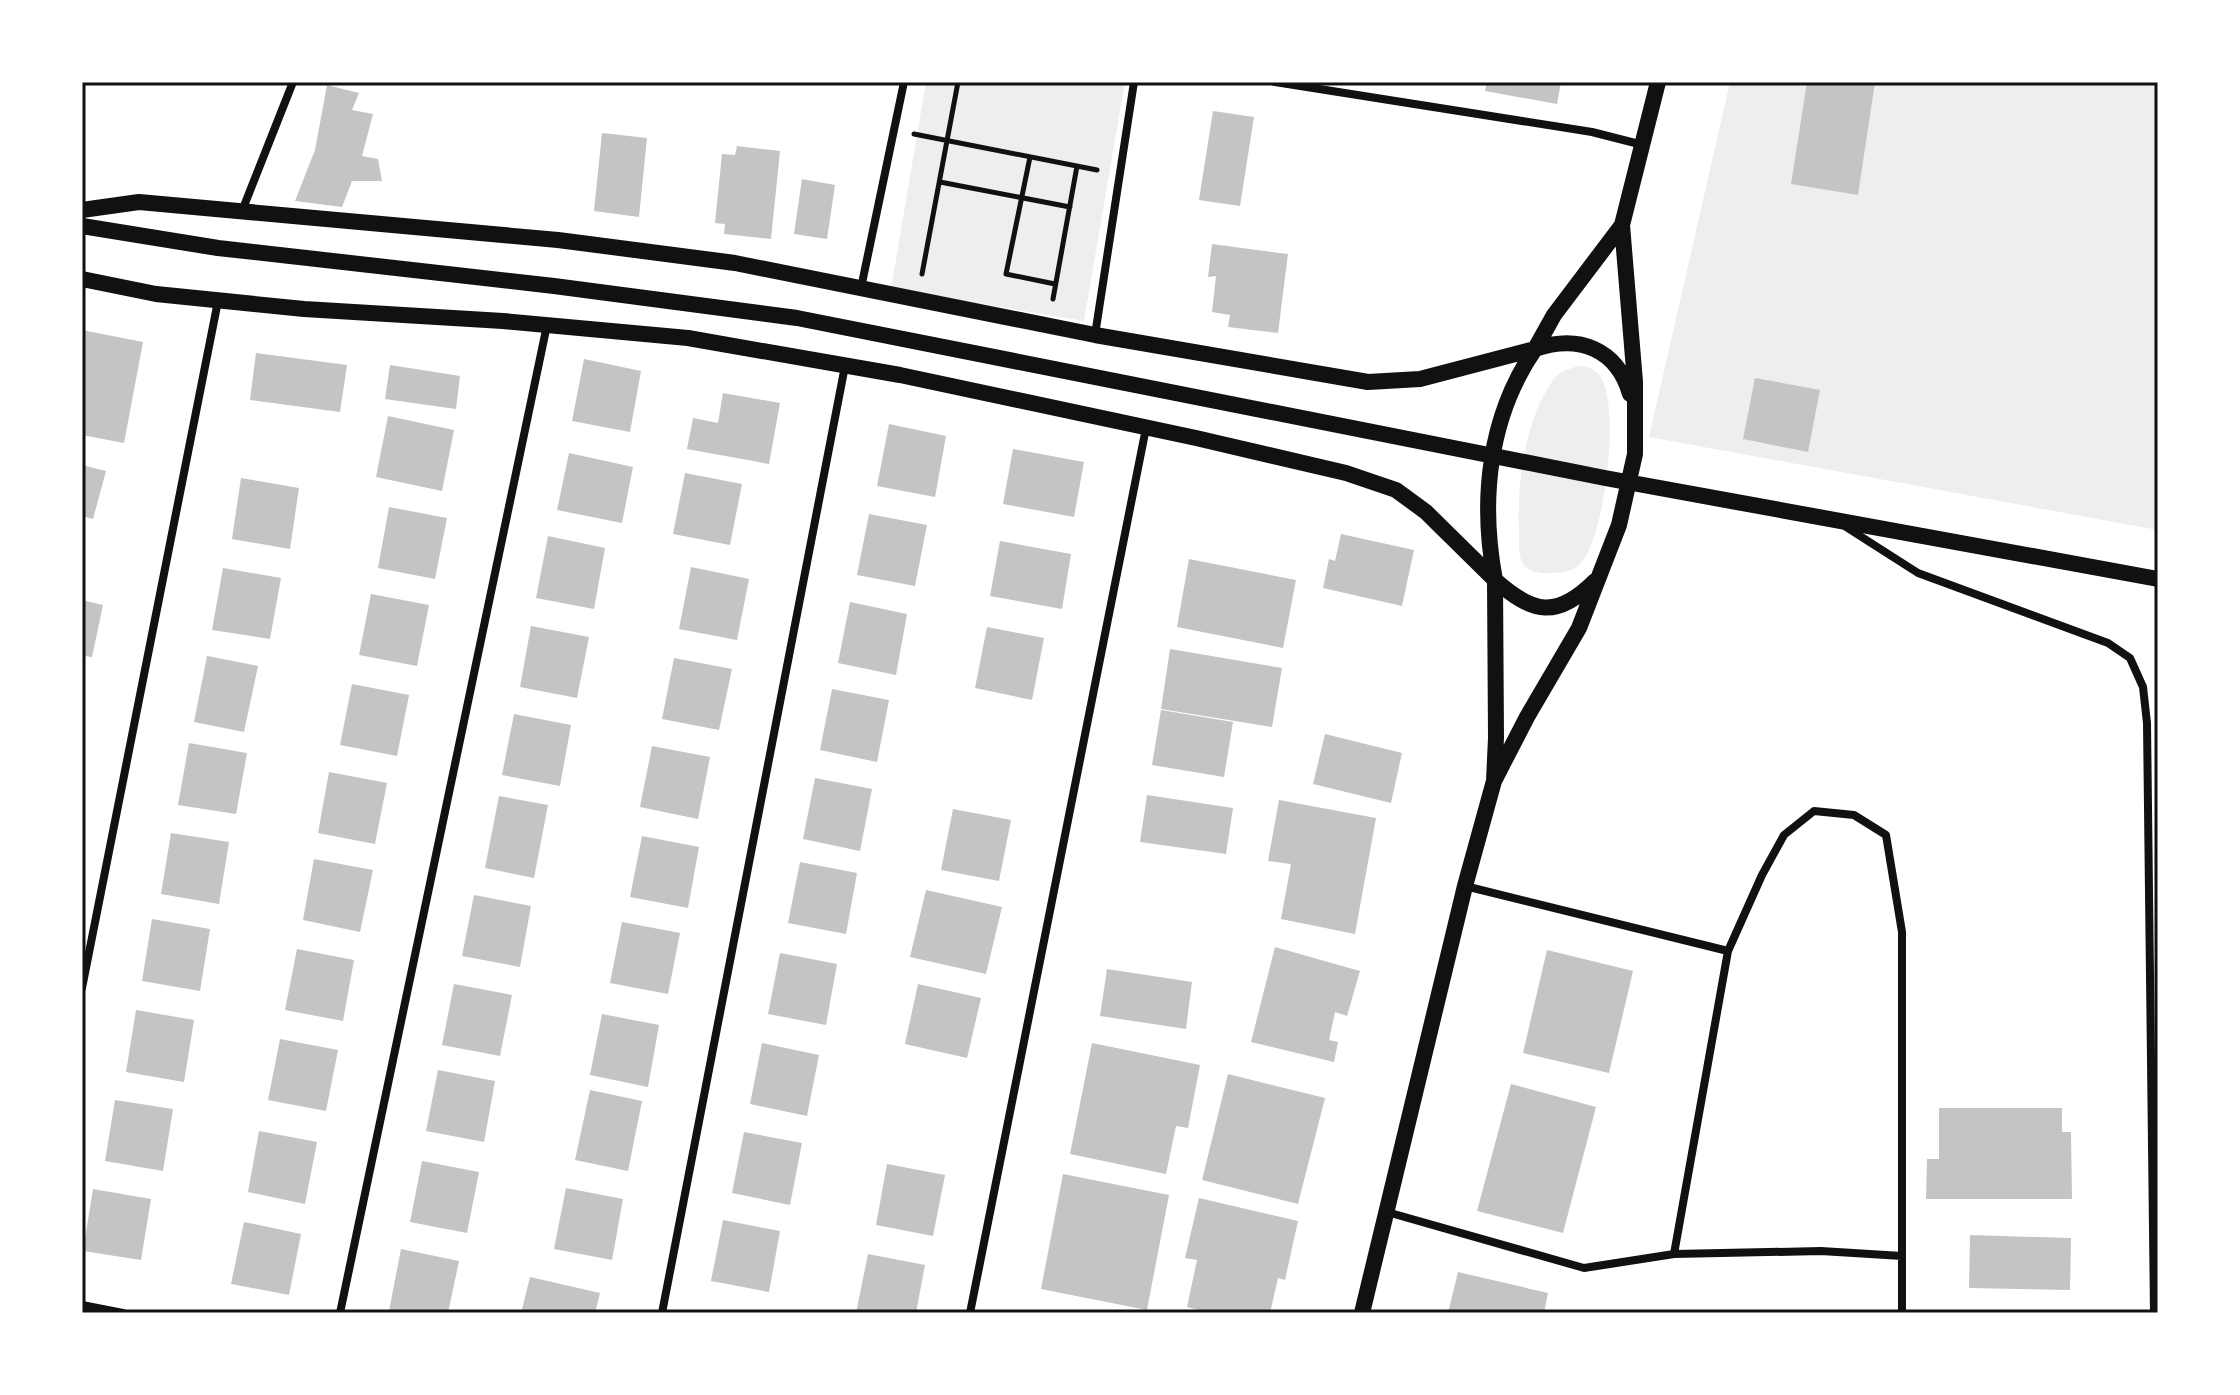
<svg xmlns="http://www.w3.org/2000/svg" width="2240" height="1395" font-family="Lato,sans-serif">
  <style>
    .green { fill: #eee }
    .building { fill: #c4c4c4 }
    .lines { fill: none; stroke-linecap: round; stroke-linejoin: round }
    .path { stroke: #111; stroke-width: 5 }
    .minor { stroke: #111; stroke-width: 8 }
    .secondary { stroke: #111; stroke-width: 16 }
    .neatline { fill: none; stroke: #111; stroke-width: 3 }
  </style>
  <rect width="100%" height="100%" fill="#fff"/>
  <!-- green -->
  <path class="green" d="M926,82H1125L1084,321L891,289Z
    M1730,82H2158V530L1649,437Z
    M1579,366C1587,367 1595,368 1600,376C1621,404 1605,541 1579,565C1572,572 1560,573 1551,573C1541,574 1529,572 1523,564C1518,555 1519,543 1519,533C1517,484 1524,422 1553,380C1560,371 1568,369 1579,366Z"/>
  <!-- building -->
  <path class="building" d="M1487,82H1561L1557,104L1485,91Z
    M1807,82H1875L1858,195L1791,184Z
    M327,85L359,93L352,110L373,114L362,156L378,159L382,181H352L342,207L295,201L315,150Z
    M1213,111L1254,117L1240,206L1199,200Z
    M602,133L647,138L639,217L594,211Z
    M737,146L780,151L771,239L724,234L725,224L715,223L722,154L735,155Z
    M802,179L835,185L827,239L794,234Z
    M1212,244L1288,254L1278,333L1228,327L1230,315L1212,312L1216,276L1208,277Z
    M82,330L143,342L124,443L82,435Z
    M256,353L347,365L340,412L250,400Z
    M584,359L641,371L630,432L572,421Z
    M390,365L460,376L456,409L385,399Z
    M1755,378L1820,390L1808,452L1743,439Z
    M723,393L780,403L769,464L687,449L693,418L718,423Z
    M388,416L454,430L442,491L376,477Z
    M889,424L946,436L935,497L877,486Z
    M1013,449L1084,462L1074,517L1003,504Z
    M569,453L633,467L622,523L557,510Z
    M82,465L106,471L93,519L82,516Z
    M685,473L742,484L730,545L673,534Z
    M241,478L299,488L290,549L232,539Z
    M389,507L447,518L435,579L378,568Z
    M869,514L927,525L915,586L857,575Z
    M1341,534L1414,550L1402,606L1323,588L1329,559L1335,561Z
    M548,536L605,548L594,609L536,598Z
    M1000,541L1071,554L1062,609L990,596Z
    M1189,559L1296,580L1283,648L1177,627Z
    M691,567L749,579L737,640L679,629Z
    M223,568L281,578L270,639L212,630Z
    M371,594L429,605L417,666L359,655Z
    M82,600L103,605L92,657L85,656L83,663Z
    M850,602L907,614L896,675L838,663Z
    M531,626L589,637L577,698L520,687Z
    M987,627L1044,638L1032,700L975,688Z
    M1170,649L1282,668L1272,727L1161,709Z
    M207,656L258,666L244,732L194,722Z
    M674,658L732,669L719,730L662,719Z
    M352,684L409,695L397,756L340,745Z
    M832,689L889,700L877,762L820,750Z
    M1161,710L1233,722L1224,777L1152,765Z
    M514,714L571,725L560,786L502,775Z
    M1325,734L1402,753L1391,803L1313,784Z
    M189,743L247,753L236,814L178,805Z
    M652,746L710,757L698,819L640,807Z
    M329,772L387,783L375,844L318,833Z
    M815,778L872,789L860,851L803,839Z
    M1147,795L1233,808L1226,854L1140,842Z
    M499,796L548,805L534,878L485,868Z
    M1279,800L1376,818L1355,934L1281,919L1291,864L1268,861Z
    M953,809L1011,820L999,881L941,870Z
    M171,833L229,842L219,904L161,894Z
    M642,836L699,847L688,908L630,897Z
    M314,859L373,870L360,932L303,920Z
    M800,862L857,873L846,934L788,923Z
    M926,890L1002,907L986,974L910,957Z
    M474,895L531,906L520,967L462,956Z
    M152,919L210,929L200,991L142,981Z
    M622,922L680,933L668,994L610,983Z
    M1275,947L1360,971L1347,1016L1335,1012L1329,1040L1338,1042L1334,1062L1251,1042Z
    M297,949L354,960L343,1021L285,1010Z
    M1547,950L1633,971L1609,1073L1523,1053Z
    M780,953L837,964L826,1025L768,1014Z
    M1107,969L1192,982L1186,1029L1100,1016Z
    M454,984L512,995L500,1056L442,1045Z
    M918,984L981,998L967,1058L905,1044Z
    M136,1010L194,1020L184,1082L126,1072Z
    M602,1014L659,1025L648,1087L590,1075Z
    M280,1039L338,1050L326,1111L268,1100Z
    M762,1043L819,1055L807,1116L750,1104Z
    M1092,1043L1200,1065L1188,1128L1176,1126L1166,1174L1070,1154Z
    M438,1070L495,1081L484,1142L426,1131Z
    M1228,1074L1325,1098L1298,1204L1202,1180Z
    M1511,1084L1596,1107L1563,1233L1477,1211Z
    M590,1090L642,1101L628,1171L575,1160Z
    M115,1100L173,1109L163,1171L105,1161Z
    M1939,1108H2062V1132H2071L2072,1199H1926L1927,1159H1939Z
    M259,1131L317,1142L305,1204L248,1192Z
    M744,1132L802,1143L790,1205L732,1193Z
    M422,1161L479,1172L467,1233L410,1222Z
    M887,1164L945,1175L933,1236L876,1225Z
    M1063,1174L1169,1195L1147,1310L1041,1289Z
    M566,1188L623,1199L612,1260L554,1249Z
    M93,1189L151,1199L141,1260L83,1251Z
    M1199,1198L1298,1221L1285,1280L1278,1278L1270,1313H1212L1187,1307L1197,1260L1185,1258Z
    M723,1220L780,1231L769,1292L711,1281Z
    M244,1222L301,1234L289,1295L231,1284Z
    M1970,1235L2071,1238L2070,1290L1969,1288Z
    M401,1249L459,1261L448,1313L389,1311Z
    M868,1254L925,1265L916,1313H856Z
    M1458,1272L1548,1293L1544,1313H1448Z
    M530,1277L600,1293L595,1313H521Z"/>
  <g class="lines">
    <!-- path -->
    <path class="path" d="M914,134L1097,170
      M1030,157L1006,274L1055,284
      M940,182L1070,207
      M922,274L958,82
      M1053,299L1077,166"/>
    <!-- minor -->
    <path class="minor" d="M1275,82L1592,132L1643,145
      M242,211L293,82
      M861,288L904,82
      M1095,335L1134,82
      M1846,527L1918,573L2108,643L2130,658L2143,687L2147,723L2154,1313
      M1465,886L1728,951
      M82,988L218,301
      M1387,1212L1584,1268L1674,1254L1728,951L1762,875L1784,835L1814,811L1854,815L1886,835L1902,932V1313
      M1674,1254L1821,1251L1902,1256
      M82,1305L123,1313
      M340,1313L547,325
      M662,1313L845,366
      M970,1313L1146,428"/>
    <!-- secondary -->
    <path class="secondary" d="M82,210L139,202L558,240L735,263L1095,335L1368,382L1420,379L1535,349L1554,315L1622,225L1658,82
      M82,226L218,248L554,286L797,318L1605,478L2158,579
      M82,279L156,294L304,309L503,321L688,338L900,375L1196,438L1346,473L1396,490L1426,512L1495,580L1496,738L1494,781
      M1595,581C1557,619 1533,614 1495,580C1480,501 1488,417 1535,349C1579,334 1617,349 1630,394
      M1362,1313L1465,886L1494,781L1527,717L1579,628L1619,525L1635,454V382L1622,225"/>
  </g>
  <!-- border -->
  <rect width="2240" height="1395" fill="none" stroke="#ffffff" stroke-width="168"/>
  <rect x="84" y="84" width="2072" height="1227" class="neatline"/>
</svg>
